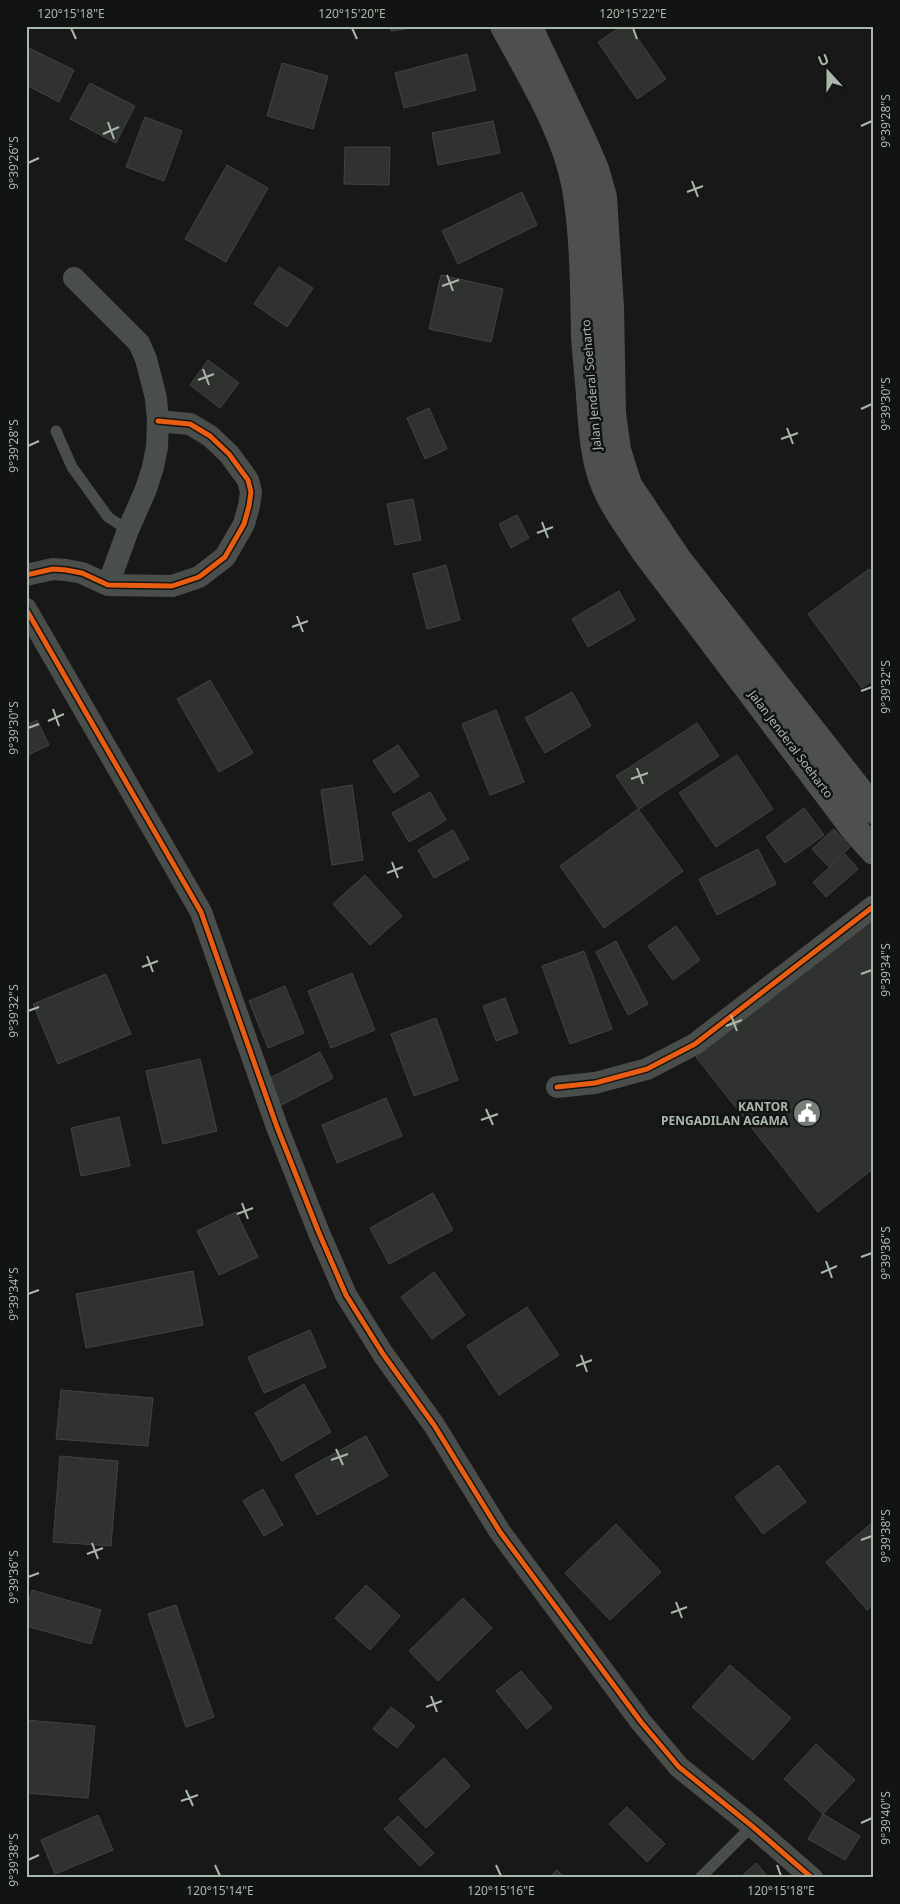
<svg xmlns="http://www.w3.org/2000/svg" width="900" height="1904" font-family="'Noto Sans',sans-serif">
  <style>
    .building { fill: #303230; stroke: #404441 }
    .lines { fill: none; stroke-linecap: round; stroke-linejoin: round }
    .lane { stroke: #4a4e4b; stroke-width: 11 }
    .street { stroke: #4a4e4b; stroke-width: 22 }
    .secondary { stroke: #4d504e; stroke-width: 28 }
    .cycleway-casing { stroke: #121413; stroke-width: 8 }
    .cycleway { stroke: #e95d12; stroke-width: 5 }
    .ticks { fill: none; stroke: #aab8ab; stroke-width: 2 }
    .labels { text-anchor: middle; dominant-baseline: central; stroke-width: 5; stroke-linejoin: round; paint-order: stroke }
    .street-label { font-size: 12px; fill: #aab8ab; stroke: #121413 }
    .poi-label { font-size: 12px; font-weight: bold; fill: #aab8ab; stroke: #121413; text-anchor: end }
    .neatline { fill: none; stroke: #aab8ab; stroke-width: 2 }
    .ticks-label { font-size: 12px; text-anchor: middle; fill: #aab8ab }
  </style>
  <rect width="100%" height="100%" fill="#181818"/>
  <!-- building -->
  <path class="building" d="M391,26H426L391,31Z
    M622,26H629L666,79L637,99L598,42Z
    M29,48L74,70L59,102L26,85V54Z
    M467,54L476,90L404,108L395,73Z
    M282,63L328,76L313,129L267,116Z
    M90,83L135,106L116,143L70,119Z
    M145,117L182,131L164,181L126,167Z
    M493,121L500,153L438,165L432,133Z
    M345,147H390L389,185L344,184Z
    M227,165L268,188L226,262L185,239Z
    M522,192L537,225L458,264L442,231Z
    M279,267L313,288L287,327L254,304Z
    M441,275L503,289L491,342L429,329Z
    M208,360L239,383L220,408L190,385Z
    M429,408L447,449L425,459L407,418Z
    M413,499L421,540L395,545L387,504Z
    M517,515L529,538L511,548L499,524Z
    M446,565L460,620L427,629L413,574Z
    M869,569L874,575V680L862,688L808,614Z
    M619,591L635,620L588,647L572,619Z
    M210,680L253,753L219,772L177,699Z
    M572,692L591,726L545,753L525,718Z
    M496,710L524,782L490,795L462,724Z
    M37,720L49,745L26,756V725Z
    M697,723L719,756L639,809L616,776Z
    M398,745L419,776L394,793L373,761Z
    M737,755L773,809L716,847L679,793Z
    M352,785L363,860L332,865L321,790Z
    M430,792L446,820L409,842L392,813Z
    M804,808L824,835L785,863L766,837Z
    M638,809L683,871L604,928L560,866Z
    M834,829L850,847L829,867L812,849Z
    M453,830L469,859L434,878L418,850Z
    M758,849L776,884L717,915L699,879Z
    M845,854L858,869L826,897L813,882Z
    M365,875L402,916L370,945L333,904Z
    M874,918V1168L818,1212L696,1057Z
    M676,926L700,960L673,980L648,946Z
    M616,941L648,1004L628,1015L596,952Z
    M584,951L612,1029L570,1044L542,966Z
    M352,973L375,1030L331,1048L308,991Z
    M106,974L131,1034L58,1064L33,1004Z
    M285,986L304,1033L268,1048L249,1001Z
    M505,998L518,1033L496,1041L483,1006Z
    M436,1018L458,1080L414,1096L391,1034Z
    M320,1052L333,1078L280,1106L266,1080Z
    M200,1059L217,1131L163,1144L146,1071Z
    M386,1098L402,1136L337,1163L322,1125Z
    M119,1117L130,1166L81,1176L71,1128Z
    M433,1193L453,1230L389,1264L370,1228Z
    M236,1212L258,1257L219,1275L197,1231Z
    M193,1271L203,1325L86,1348L76,1294Z
    M434,1272L465,1315L432,1339L401,1297Z
    M527,1307L559,1355L499,1395L467,1346Z
    M310,1330L326,1367L264,1393L248,1357Z
    M304,1384L331,1432L282,1461L255,1413Z
    M61,1390L153,1398L148,1446L56,1439Z
    M366,1436L388,1476L317,1515L295,1475Z
    M60,1456L118,1461L111,1546L53,1542Z
    M778,1465L806,1502L763,1534L735,1497Z
    M263,1489L283,1525L264,1536L243,1501Z
    M874,1521V1604L867,1610L826,1562Z
    M616,1524L661,1572L610,1620L565,1573Z
    M366,1585L400,1616L370,1650L335,1618Z
    M32,1590L101,1610L91,1644L26,1626V1608Z
    M463,1598L492,1628L438,1681L409,1651Z
    M176,1605L214,1717L186,1727L148,1614Z
    M730,1665L791,1718L753,1760L692,1707Z
    M521,1671L552,1708L527,1729L496,1691Z
    M391,1707L415,1726L397,1748L373,1729Z
    M26,1720L95,1726L88,1798L26,1793Z
    M816,1744L855,1780L823,1814L784,1779Z
    M444,1758L470,1786L426,1828L399,1799Z
    M627,1807L665,1844L647,1862L609,1824Z
    M823,1814L860,1836L845,1860L808,1839Z
    M98,1815L113,1850L55,1874L41,1840Z
    M398,1816L434,1853L420,1866L384,1829Z
    M756,1863L769,1878H740Z
    M557,1870L565,1878H549Z"/>
  <g class="lines">
    <!-- lane -->
    <path class="lane" d="M56,431L72,467L108,517L128,530
      M700,1878L752,1826"/>
    <!-- street -->
    <path class="street" d="M74,278L139,343L146,359L156,398L158,421L157,447L153,467L146,489L128,530L108,585
      M26,575L53,569L66,570L82,573L108,585L172,586L199,577L225,557L244,524L249,506L251,492L248,480L229,454L210,436L190,424L158,421
      M26,609L201,912L277,1127L319,1233L346,1295L383,1354L434,1425L500,1532L641,1722L679,1767L752,1826L812,1878
      M557,1087L595,1083L647,1069L695,1044L874,906"/>
    <!-- secondary -->
    <path class="secondary" d="M504,26C531,76 566,132 576,188C584,237 584,286 585,336C586,356 589,376 590,396C592,421 593,447 600,471C608,500 628,525 644,550L856,831L874,851
      M528,26L582,139L595,169L603,197L610,308L612,413L617,450L628,485L678,560L874,810"/>
    <defs>
      <path id="cycleway" d="M26,575L53,569L66,570L82,573L108,585L172,586L199,577L225,557L244,524L249,506L251,492L248,480L229,454L210,436L190,424L158,421
        M26,609L201,912L277,1127L319,1233L346,1295L383,1354L434,1425L500,1532L641,1722L679,1767L752,1826L812,1878
        M557,1087L595,1083L647,1069L695,1044L874,906"/>
    </defs>
    <!-- cycleway casing -->
    <use href="#cycleway" class="cycleway-casing"/>
    <!-- cycleway -->
    <use href="#cycleway" class="cycleway"/>
  </g>
  <!-- ticks -->
  <path class="ticks" d="M71,28L76,39M352,28L357,39M633,28L637,39M108,122L114,139M861,126L872,121M103,134L119,127M28,163L39,158M692,181L698,197M687,192L703,186M447,275L453,291M442,286L459,280M203,369L209,385M198,380L214,374M861,409L872,404M787,428L793,444M781,439L798,433M28,446L39,441M542,522L548,538M537,533L553,527M297,616L303,632M292,627L308,621M861,691L872,687M53,709L59,726M48,721L64,714M28,728L39,724M637,768L643,784M631,779L648,773M392,862L398,878M387,873L403,867M147,956L153,972M142,967L158,961M861,974L872,970M28,1011L39,1007M731,1015L737,1031M726,1026L742,1020M486,1109L493,1125M481,1120L498,1114M242,1203L248,1219M237,1214L253,1208M861,1257L872,1253M826,1261L832,1278M821,1273L837,1266M28,1294L39,1290M581,1355L587,1372M576,1366L592,1360M336,1449L343,1465M331,1460L348,1454M861,1540L872,1536M92,1543L98,1559M87,1554L103,1548M28,1577L39,1573M676,1602L682,1618M671,1613L687,1607M431,1696L437,1712M426,1707L442,1701M186,1790L193,1806M181,1801L198,1795M861,1823L872,1818M28,1860L39,1855M215,1865L220,1876M496,1865L501,1876M777,1865L781,1876"/>
  <!-- icons -->
  <defs>
    <symbol id="civic-disc" viewBox="-11 -11 22 22"><circle r="9.5" fill="#778078" stroke="#121413"/><path d="M-.6-6.5H3V-4.5H.6V-3L4-1V1h2V6H-6V1h2V-1L-.6-3ZM-1.2 2.5V6h2.4V2.5Z" fill="#fff"/></symbol>
  </defs>
  <g fill-rule="evenodd">
    <use href="#civic-disc" x="791" y="1097" width="32" height="32"/>
  </g>
  <g class="labels">
    <!-- street labels -->
    <g class="street-label">
      <text transform="translate(591 385) rotate(-95)">Jalan Jenderal Soeharto</text>
      <text transform="translate(791 744) rotate(53)">Jalan Jenderal Soeharto</text>
    </g>
    <!-- poi labels -->
    <g class="poi-label">
      <text x="788" y="1106">KANTOR<tspan x="788" dy="14">PENGADILAN AGAMA</tspan></text>
    </g>
  </g>
  <!-- border -->
  <rect width="900" height="1904" fill="none" stroke="#121413" stroke-width="55"/>
  <!-- north arrow -->
  <g transform="translate(828 72) rotate(339)" stroke="#121413" stroke-width="4" paint-order="stroke">
  <path d="M0-4L9 19L0 12L-9 19Z" fill="#aab8ab"/>
  <text y="-8" font-size="14" font-weight="bold" text-anchor="middle" fill="#aab8ab">U</text>
  </g>
  <rect x="28" y="28" width="844" height="1848" class="neatline"/>
  <g class="ticks-label">
    <text x="71" y="18">120°15'18"E</text>
    <text x="352" y="18">120°15'20"E</text>
    <text x="633" y="18">120°15'22"E</text>
    <text transform="translate(886 121) rotate(-90)" y="4">9°39'28"S</text>
    <text transform="translate(14 163) rotate(-90)" y="4">9°39'26"S</text>
    <text transform="translate(886 404) rotate(-90)" y="4">9°39'30"S</text>
    <text transform="translate(14 446) rotate(-90)" y="4">9°39'28"S</text>
    <text transform="translate(886 687) rotate(-90)" y="4">9°39'32"S</text>
    <text transform="translate(14 728) rotate(-90)" y="4">9°39'30"S</text>
    <text transform="translate(886 970) rotate(-90)" y="4">9°39'34"S</text>
    <text transform="translate(14 1011) rotate(-90)" y="4">9°39'32"S</text>
    <text transform="translate(886 1253) rotate(-90)" y="4">9°39'36"S</text>
    <text transform="translate(14 1294) rotate(-90)" y="4">9°39'34"S</text>
    <text transform="translate(886 1536) rotate(-90)" y="4">9°39'38"S</text>
    <text transform="translate(14 1577) rotate(-90)" y="4">9°39'36"S</text>
    <text transform="translate(886 1818) rotate(-90)" y="4">9°39'40"S</text>
    <text transform="translate(14 1860) rotate(-90)" y="4">9°39'38"S</text>
    <text x="220" y="1895">120°15'14"E</text>
    <text x="501" y="1895">120°15'16"E</text>
    <text x="781" y="1895">120°15'18"E</text>
  </g>
</svg>
